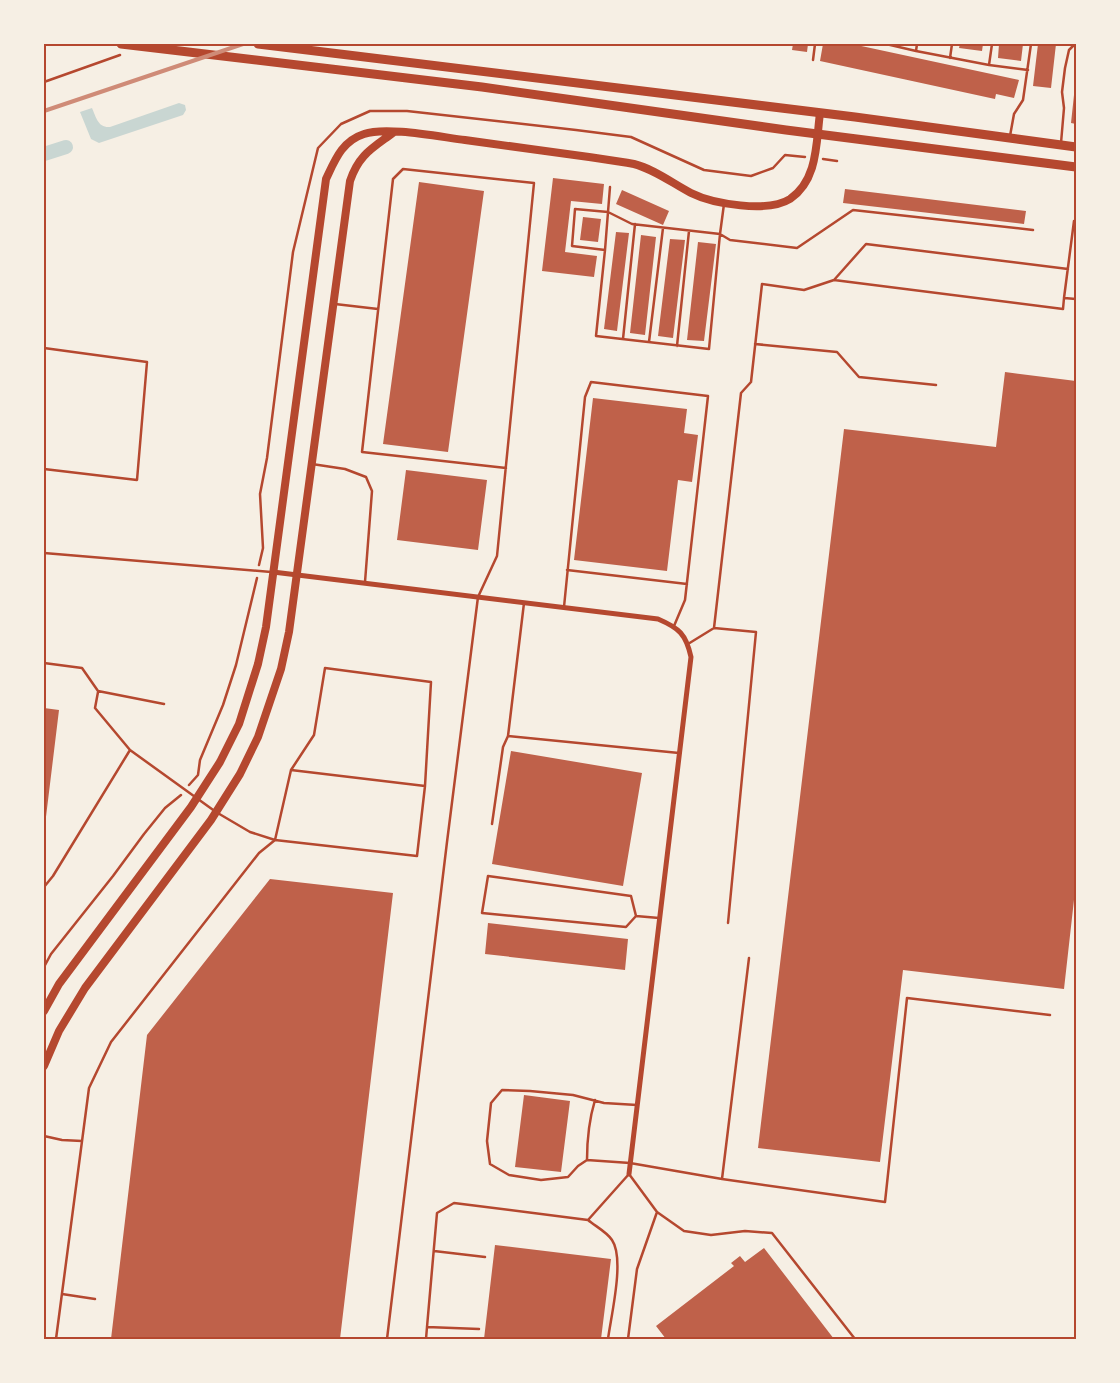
<svg xmlns="http://www.w3.org/2000/svg" width="1120" height="1383" font-family="Commissioner,sans-serif">
  <style>
    .water { fill: #c9d6d2 }
    .lines { fill: none; stroke-linecap: round; stroke-linejoin: round }
    .canal { stroke: #c9d6d2; stroke-width: 14 }
    .building { fill: #bf614a }
    .path { stroke: #b5482f; stroke-width: 2.5 }
    .service { stroke: #b5482f; stroke-width: 2.5 }
    .minor { stroke: #b5482f; stroke-width: 5 }
    .secondary { stroke: #b5482f; stroke-width: 8 }
    .primary { stroke: #b5482f; stroke-width: 9 }
    .rail { stroke: #cf8b77; stroke-width: 4 }
    .neatline { fill: none; stroke: #b5482f; stroke-width: 2 }
  </style>
  <rect width="100%" height="100%" fill="#f6efe4"/>
  <!-- water -->
  <path class="water" d="M179,103L185,105L186,110L183,115L99,143L91,139L80,112L92,108C96,117 98,128 110,127Z"/>
  <g class="lines">
    <!-- canal -->
    <path class="canal" d="M44,154L66,147"/>
  </g>
  <!-- building -->
  <path class="building" d="M793,44H808L807,52L792,50Z
    M823,44H852L1019,80L1014,98L996,94L995,99L820,61Z
    M960,44H983L982,51L959,48Z
    M999,44H1023L1021,61L998,58Z
    M1038,44H1056L1051,88L1033,86Z
    M1074,95L1076,96V124L1071,123Z
    M553,178L604,184L602,204L571,201L565,252L597,256L594,277L542,271Z
    M419,182L484,191L448,452L383,444Z
    M845,189L1026,211L1024,224L843,203Z
    M622,190L669,211L663,225L616,204Z
    M583,217L601,219L598,242L580,240Z
    M616,232L629,233L617,331L604,329Z
    M641,235L656,237L645,335L630,333Z
    M670,239L685,240L673,338L658,336Z
    M698,242L716,244L704,341L687,340Z
    M1005,372L1076,381V882L1064,989L903,970L880,1162L758,1148L844,429L996,447Z
    M593,398L687,409L684,433L698,435L692,482L678,480L667,571L574,560Z
    M406,470L487,480L478,550L397,540Z
    M44,708L59,710L45,825H44Z
    M511,751L642,773L623,886L492,864Z
    M270,879L393,893L340,1339H111L147,1035Z
    M488,923L628,939L625,970L485,954Z
    M524,1095L570,1101L561,1172L515,1167Z
    M495,1245L611,1259L601,1339H484Z
    M764,1248L834,1339H666L656,1326L734,1266L731,1263L740,1256L745,1262Z"/>
  <g class="lines">
    <!-- path -->
    <path class="path" d="M44,82L120,55
      M823,159L837,161
      M259,565L263,548L260,494L267,458L293,252L318,148L341,124L370,111H407L576,130L631,137L704,170L751,176L773,168L785,155L805,157
      M189,785L198,775L200,760L223,705L236,665L257,578
      M44,967L51,954L113,876L144,834L165,808L181,795"/>
    <!-- service -->
    <path class="service" d="M886,44L916,51
      M917,44L916,51L989,65L1028,70
      M950,58L952,44
      M813,60L815,44
      M989,65L992,44
      M1010,136L1014,114L1023,100L1031,44
      M1061,143L1064,108L1062,92L1065,68L1069,50L1075,44
      M610,187L608,212L632,224L720,234L724,204
      M575,209L608,212L605,250L572,246Z
      M605,250L596,336L709,349L720,234L730,240L797,248L853,210L1033,230
      M1068,269L866,244L834,280L1063,309L1064,298L1074,221H1076
      M1064,298L1076,299
      M335,304L378,309
      M623,339L635,224
      M649,342L663,228
      M755,344L837,352L859,377L936,385
      M677,346L689,231
      M44,348L147,362L137,480L44,469
      M312,464L345,469L366,477L372,491L365,582
      M44,553L271,572
      M567,570L687,584
      M524,603L508,736L679,753
      M564,607L585,397L591,382L708,396L685,600L674,626
      M714,628L756,632L728,923
      M688,644L714,628L741,393L751,382L762,284L804,290L834,280
      M44,663L82,668L98,691L164,704
      M98,692L95,708L130,750
      M291,770L314,735L325,668L431,682L425,786
      M492,824L503,747L508,736
      M44,887L53,876L130,750L216,812L250,832L275,840L291,770L425,786L417,856L275,840L259,853L111,1042L89,1088L56,1339
      M636,916L631,896L488,876L482,913L626,927L636,916L659,918
      M637,1105L604,1103L573,1095L530,1091L502,1090L491,1103L487,1141L490,1164L509,1175L541,1180L568,1177L578,1166L587,1160L630,1163L722,1179L749,958
      M44,1136L62,1140L82,1141
      M587,1160C587,1139 589,1120 595,1100
      M722,1179L885,1202L907,998L1050,1015
      M588,1220C595,1226 607,1232 612,1240C625,1259 611,1316 608,1339
      M434,1251L485,1257
      M62,1294L95,1299
      M479,1329L427,1327L437,1213L454,1203L588,1220L629,1174L657,1212L684,1231L711,1235L745,1231L772,1233L855,1339
      M387,1339L447,842L478,597L497,556L534,183L403,169L393,179L362,452L506,468
      M426,1339L427,1327
      M628,1339L637,1269L657,1212"/>
    <!-- minor -->
    <path class="minor" d="M273,572L658,619C679,628 686,634 691,657L629,1174"/>
    <!-- secondary -->
    <path class="secondary" d="M44,1011L59,984L191,807L220,762L239,724L258,664L266,627L326,179C335,160 342,141 364,134C386,126 440,137 465,140C506,146 548,151 589,157C603,159 619,161 634,164C654,169 672,183 691,193C713,204 768,213 790,199C818,180 816,143 820,113
      M44,1066L59,1031L85,988L211,820L240,774L258,737L281,669L289,632L350,181C359,154 373,148 394,132"/>
    <!-- primary -->
    <path class="primary" d="M121,44L482,87L786,130L1076,167
      M258,44L855,117L1076,147"/>
    <!-- rail -->
    <path class="rail" d="M44,111L243,44"/>
  </g>
  <!-- border -->
  <rect width="1120" height="1383" fill="none" stroke="#f6efe4" stroke-width="90"/>
  <rect x="45" y="45" width="1030" height="1293" class="neatline"/>
</svg>
